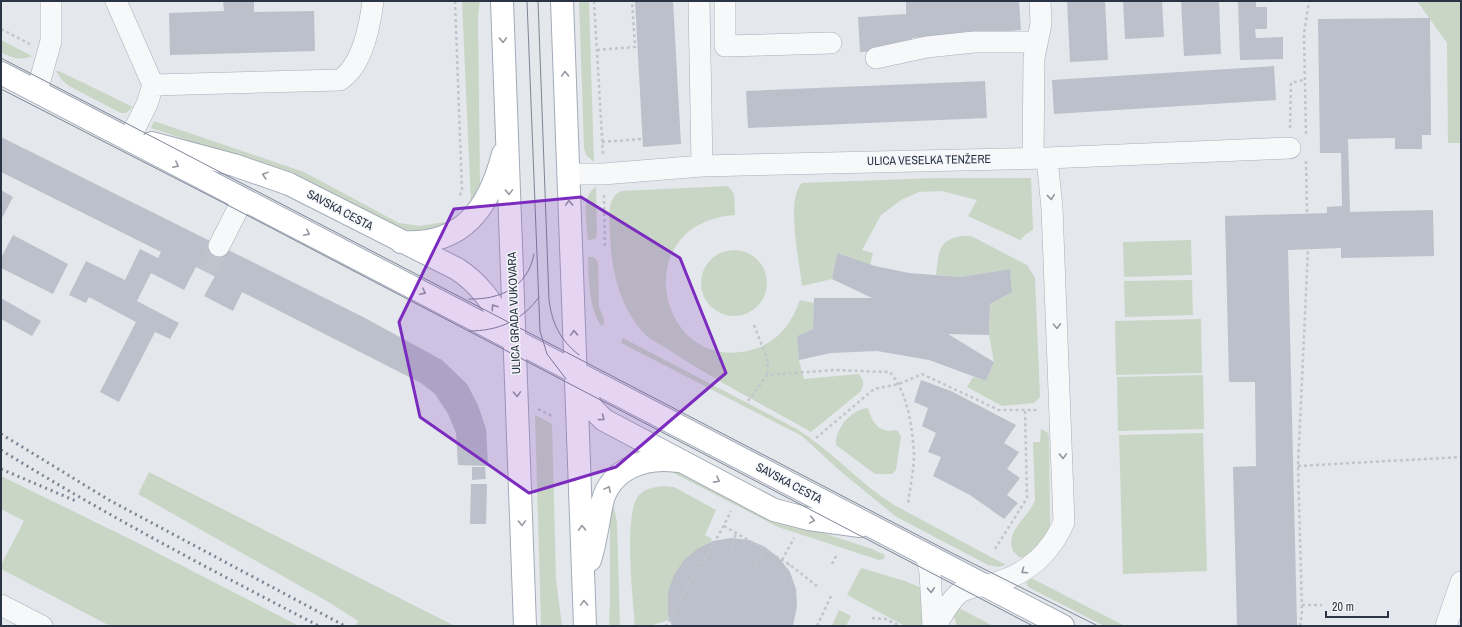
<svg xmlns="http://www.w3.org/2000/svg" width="1462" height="627" font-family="'Archivo Narrow',sans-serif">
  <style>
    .green { fill: #c9d6c5 }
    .building { fill: #bbc0ca }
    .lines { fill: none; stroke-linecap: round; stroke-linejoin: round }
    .minor-tunnel { stroke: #bfc3cb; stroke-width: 21; stroke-dasharray: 21 10; stroke-linecap: butt }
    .minor-casing { stroke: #a9aeb7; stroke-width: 22 }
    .major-casing { stroke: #a3abb8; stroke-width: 24 }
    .path { stroke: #c2c5cb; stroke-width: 2.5; stroke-dasharray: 3 3; stroke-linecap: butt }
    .minor { stroke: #f7f8fa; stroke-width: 21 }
    .major { stroke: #fff; stroke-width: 22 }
    .tram { stroke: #7d8696; stroke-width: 1 }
    .rail { stroke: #7d8696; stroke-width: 3; stroke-dasharray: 2 4; stroke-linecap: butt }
    .oneway { stroke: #959aa2 }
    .oneway2 { stroke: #9196a0 }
    .marked { fill: #7b2cbf; fill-opacity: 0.2; stroke: #7b2cbf; stroke-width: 3; stroke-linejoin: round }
    .labels { text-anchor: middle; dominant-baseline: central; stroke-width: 3; stroke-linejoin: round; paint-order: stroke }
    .street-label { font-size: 12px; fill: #2b3445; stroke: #f4f6f9 }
  </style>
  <rect width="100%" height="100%" fill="#e4e7ec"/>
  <!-- green -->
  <path class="green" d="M462,1H480L478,15L480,185L471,204Z
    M579,1H589L594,162L586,155L584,148Z
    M1417,1H1461V143H1448L1447,43Z
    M1,40L32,56C20,61 12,58 1,52Z
    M56,71H59L133,107L126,113H121L69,86L62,80Z
    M154,121L304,172L399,223L420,226L445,222L448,226L421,232L403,230L295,176L151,128Z
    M937,178H1031L1033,230L1026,234L1020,240L968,216L977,200L942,191L919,192L901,200L881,215L862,250L873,253L870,265L837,253L832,279L802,286C800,264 785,199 802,183Z
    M728,186L734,194L735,215C625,223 658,375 751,350C777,343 791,325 800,300L814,303L813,329L797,336L799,360L804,379L859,374C864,381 865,384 860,392L811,432C764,405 714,380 669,350C660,344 648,339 642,331C619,305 611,268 610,235C610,220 605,199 621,191Z
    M596,187L597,236L595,239L588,240C587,224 580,196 596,187Z
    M962,236H971L1027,265L1035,278L1040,397L1034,403L1002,406L967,387L973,377L986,381L994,362L989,335L990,304L1012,292L1010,269L960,277L936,275C939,253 937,240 962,236Z
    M1191,240L1192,275L1124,277L1123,242Z
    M701 283a33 33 0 1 1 66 0a33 33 0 1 1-66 0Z
    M588,257H594L598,262L599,307L604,319V324L601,326C588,305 589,280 588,257Z
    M1192,280L1193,315L1125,317L1124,281Z
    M1201,319L1202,373L1116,375L1115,321Z
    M623,338L797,429C832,451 859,483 894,505L1006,565L998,567L988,565L895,516L839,470L802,436L621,343Z
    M1203,375L1204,429L1118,431L1117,377Z
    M868,408C872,423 880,434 897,430L901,436L896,470L892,474H875L836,445C835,428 851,410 868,408Z
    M535,415L552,424L556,579L562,626H541Z
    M1041,429L1047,432L1049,436L1050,526L1043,541L1026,558L1019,557L1013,551C1005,529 1028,519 1035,500L1033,442H1040Z
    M1203,433L1207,571L1123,574L1119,435Z
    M658,465L673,466L793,523L872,549L885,555L884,559L879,560L778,527Z
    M149,472L455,626H355L358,621L330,603L138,494Z
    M1,476L138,543L299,626H110L1,569V565L24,521L1,509Z
    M664,486L674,487L716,510L705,535L712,539L668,620L650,626H635C633,600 623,513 639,495C645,488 656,487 664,486Z
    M610,505L614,508L617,522L620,626H609L610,600Z
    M861,568L905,581L924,589L923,626H905L847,595Z
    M1031,578L1125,626H1104L1028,587L1026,583Z
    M955,606L993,626H957L954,617Z
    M839,610L851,616L846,626H832Z"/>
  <!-- building -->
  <path class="building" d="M223,1H254V12L314,11L315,51L170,55L169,13L224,11Z
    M635,1H673L681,144L643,147Z
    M906,1H1019L1021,30L912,38L913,49L860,52L858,17L906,14Z
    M1067,1H1105L1108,60L1070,62Z
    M1123,1H1162L1164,37L1125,39Z
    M1181,1H1219L1221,54L1184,56Z
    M1238,1H1256V7H1267V29H1255L1256,38L1283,37V59L1240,60Z
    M1430,18L1431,135H1422V149H1395V138L1348,139L1350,212L1433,210L1434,256L1341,258V248L1288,250L1297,625L1237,626L1233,467L1256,466L1255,382H1229L1225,216L1327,213V207L1342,206L1341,153H1320L1318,19Z
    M1274,66L1276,100L1054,114L1052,80Z
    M985,81L987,118L748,128L746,91Z
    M1,137L365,318L442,360L467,384L478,405L486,429L488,466L458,465L456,433L448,414L435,394L421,383L242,292L233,311L204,296L215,276L196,267L184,290L151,273L137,301L179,323L170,339L155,332L119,402L100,392L136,322L89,297L86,303L69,295L86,261L125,280L140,249L158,258L161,252L1,172Z
    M1,190L13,197L1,220Z
    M13,235L68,264L53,294L1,268V258Z
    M837,253L875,266L909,273L960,277L1010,269L1012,292L990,304L989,335L948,334L994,362L986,381L929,360L877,351L831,353L799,360L797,336L813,329L814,298H872L832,279Z
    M1,298L41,321L32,336L1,319Z
    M921,380L951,391L1016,425L1004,443L1019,452L1007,469L1020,478L1007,495L1018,503L1004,519L970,495L933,476L941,457L928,452L936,433L922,426L928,408L914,402Z
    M472,467H485L486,479L472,480Z
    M471,484H487L486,524H470Z
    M731,538L749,540L765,547L779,558L790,572L796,589L797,606L793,626H672L668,614V592L674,575L684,560L697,549L713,541Z"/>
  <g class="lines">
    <!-- minor-tunnel -->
    <path class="minor-tunnel" d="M206,272L219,246"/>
    <defs>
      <path id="minor" d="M116,1L153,85L147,104L129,140
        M699,1L702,166
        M725,1V46L831,43
        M876,58L927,47L974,42H1037
        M153,85L340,80C362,66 370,26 373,1
        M37,91L51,41V1
        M1033,158L1034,58L1041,24L1040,1
        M568,174H603L702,166L1047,158L1290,148
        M219,246L243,199
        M926,555L930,572L933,626
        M1,605L42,626
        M935,626C942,616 949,602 958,594C966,587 977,587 987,585C1023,577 1049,557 1064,522L1052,208L1047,158
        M1446,626L1461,582"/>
      <path id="major" d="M502,1L525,626
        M562,1L585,626
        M1,73L1063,626
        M152,143L234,165L289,184L457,269C484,286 497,312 514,338
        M401,242C463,246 489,208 503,154
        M579,381L592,408L604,420L774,510L809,519L860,526
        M590,560C596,541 598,522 602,503C610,469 645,456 677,461"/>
    </defs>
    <!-- minor casing -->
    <use href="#minor" class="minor-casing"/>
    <!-- major casing -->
    <use href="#major" class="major-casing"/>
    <!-- path -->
    <path class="path" d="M455,1L462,190L459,197
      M594,1L603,154
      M1,29L30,44
      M597,50L635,47L632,1
      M1290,128L1291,83L1304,80
      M1306,134L1304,34L1309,1
      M602,142L642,139
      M1306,161L1307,213
      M604,195L605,248
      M754,325L768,361L767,375
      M748,401L767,375L834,370L890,372C908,394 912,426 914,454C914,470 910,488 908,504
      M538,409L552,416
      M816,438L874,389L899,384L922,374L999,410H1039
      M1298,466L1461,457
      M724,526L789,564L818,587
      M731,549L736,533
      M995,549L1027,498L1025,410
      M782,560L794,538
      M832,564L837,554
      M756,566L764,550
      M781,582L789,564
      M1302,605H1322
      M872,618L886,619L900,626
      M665,626L667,625C685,586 712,551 731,511
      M817,626L832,594
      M1300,626L1302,611L1298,466L1308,249"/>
    <!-- minor -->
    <use href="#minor" class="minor"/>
    <!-- major -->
    <use href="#major" class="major"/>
    <!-- tram -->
    <path class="tram" d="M527,1L540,331L547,354L566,379
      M538,1L549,300C552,323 560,340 579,355
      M1,58L952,553L1098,626
      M1,89L216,199L1033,626
      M469,299C500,300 528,287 534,254
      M469,331C498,331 522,321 539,297"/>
    <!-- rail -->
    <path class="rail" d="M1,434L109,500L345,626
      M1,450C104,514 211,570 319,626
      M1,469L76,501"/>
  </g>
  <!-- one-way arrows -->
  <defs><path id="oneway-chevron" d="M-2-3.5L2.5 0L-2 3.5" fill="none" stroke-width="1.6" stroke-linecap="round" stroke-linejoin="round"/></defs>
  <g class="oneway">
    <use href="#oneway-chevron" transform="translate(503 40) rotate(88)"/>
    <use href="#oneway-chevron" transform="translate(565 74) rotate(-92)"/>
    <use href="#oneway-chevron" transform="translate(176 165) rotate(27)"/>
    <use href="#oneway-chevron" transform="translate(265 175) rotate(-162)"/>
    <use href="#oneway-chevron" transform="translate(509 192) rotate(88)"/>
    <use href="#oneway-chevron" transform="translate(569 203) rotate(-92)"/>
    <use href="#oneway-chevron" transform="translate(307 233) rotate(27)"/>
    <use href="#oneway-chevron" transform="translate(423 292) rotate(27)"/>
    <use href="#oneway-chevron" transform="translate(494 307) rotate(-123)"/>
    <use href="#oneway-chevron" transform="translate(574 333) rotate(-92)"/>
    <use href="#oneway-chevron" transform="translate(517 394) rotate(88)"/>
    <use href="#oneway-chevron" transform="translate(602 418) rotate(37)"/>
    <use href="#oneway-chevron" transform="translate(717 480) rotate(28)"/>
    <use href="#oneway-chevron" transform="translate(608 489) rotate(-62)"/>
    <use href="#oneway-chevron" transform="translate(812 520) rotate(10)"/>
    <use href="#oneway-chevron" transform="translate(522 523) rotate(88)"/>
    <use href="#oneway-chevron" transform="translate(582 528) rotate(-92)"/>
    <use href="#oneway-chevron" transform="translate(584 603) rotate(-92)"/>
  </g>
  <g class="oneway2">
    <use href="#oneway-chevron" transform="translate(1051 197) rotate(84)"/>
    <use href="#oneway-chevron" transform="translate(1057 326) rotate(87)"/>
    <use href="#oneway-chevron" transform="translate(1063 456) rotate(88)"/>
    <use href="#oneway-chevron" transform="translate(1024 571) rotate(146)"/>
    <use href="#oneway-chevron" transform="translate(931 590) rotate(87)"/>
  </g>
  <!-- marked area -->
  <path class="marked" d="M581,197L680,258L726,373L616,467L529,493L420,417L399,322L454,209Z"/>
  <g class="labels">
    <!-- street labels -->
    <g class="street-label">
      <text transform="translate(929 160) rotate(-1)">ULICA VESELKA TENŽERE</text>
      <text transform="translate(340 210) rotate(28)">SAVSKA CESTA</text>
      <text transform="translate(514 313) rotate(-92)">ULICA GRADA VUKOVARA</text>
      <text transform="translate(789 483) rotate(28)">SAVSKA CESTA</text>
    </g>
  </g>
  <!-- border -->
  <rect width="1462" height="627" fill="none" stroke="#2b3445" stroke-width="4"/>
  <!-- scale -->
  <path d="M1326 611v6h62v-6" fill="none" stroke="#2b3445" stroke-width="2"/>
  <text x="1332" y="611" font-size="12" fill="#2b3445" stroke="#f4f6f9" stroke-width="3" paint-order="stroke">20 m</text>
</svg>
